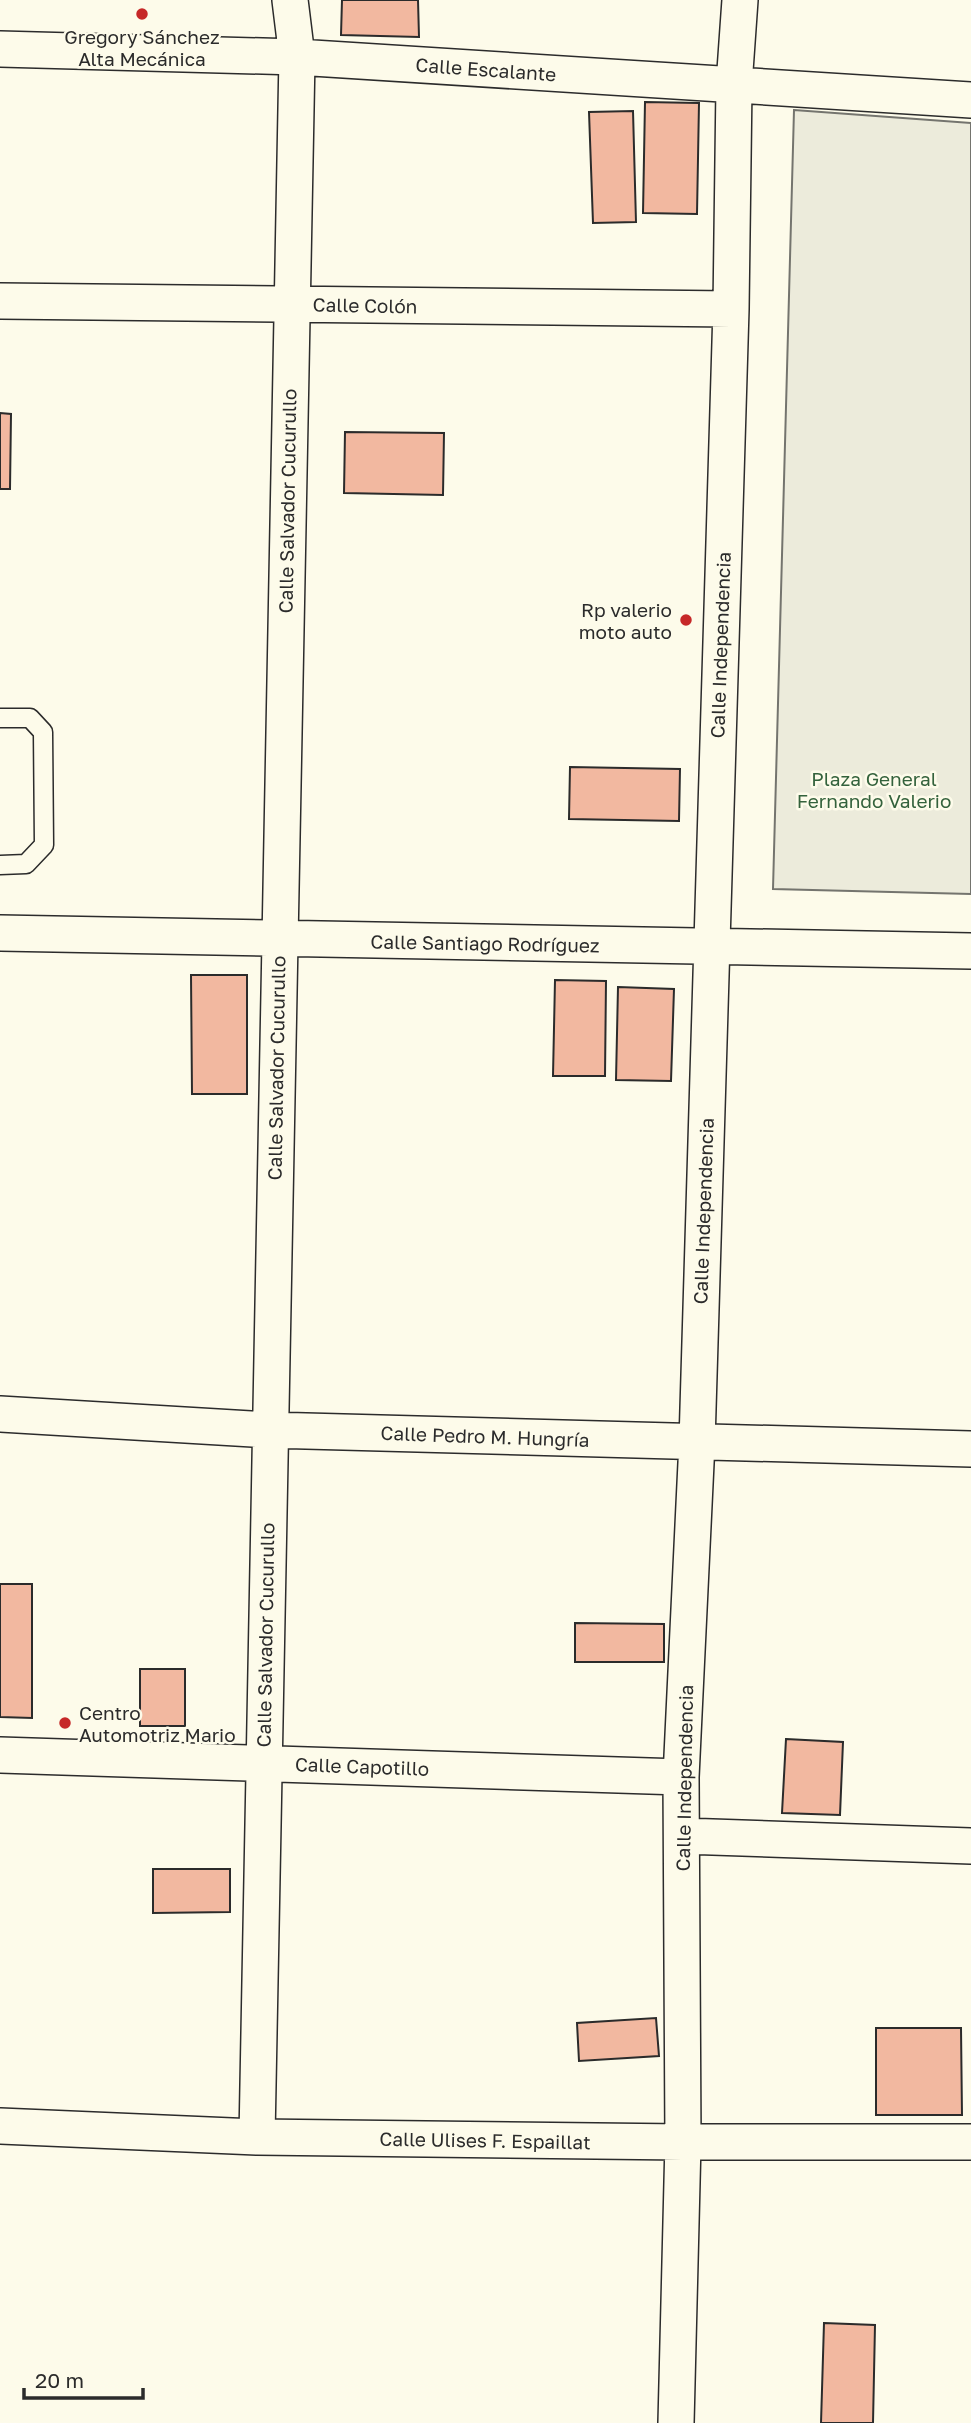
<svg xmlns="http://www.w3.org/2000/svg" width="971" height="2423" font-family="'Golos Text',sans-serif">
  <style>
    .green { fill: #ecebdb; stroke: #74746e; stroke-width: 2 }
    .building { fill: #f2b8a0; stroke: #2b2b2b; stroke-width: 2 }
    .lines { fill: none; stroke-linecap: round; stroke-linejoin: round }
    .lane-casing { stroke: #2b2b2b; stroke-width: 21 }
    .street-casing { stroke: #2b2b2b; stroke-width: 38 }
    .lane { stroke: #fdfbea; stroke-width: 18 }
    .street { stroke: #fdfbea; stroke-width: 35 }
    .poi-dot { fill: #c62828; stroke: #fdfbea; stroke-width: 2.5 }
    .labels { text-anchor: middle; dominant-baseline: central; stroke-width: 5; stroke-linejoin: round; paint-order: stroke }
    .poi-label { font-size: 19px; fill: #2b2b2b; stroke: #fdfbea }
    .street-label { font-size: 19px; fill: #2b2b2b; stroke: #fdfbea }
    .park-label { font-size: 19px; fill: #34623c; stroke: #fdfbea }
  </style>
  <rect width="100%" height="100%" fill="#fdfbea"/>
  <!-- green -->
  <path class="green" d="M794,110L971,123V894L773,889Z"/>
  <!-- building -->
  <path class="building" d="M342,0H418L419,37L341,35Z
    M645,102L699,103L697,214L643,213Z
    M633,111L636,222L593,223L589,112Z
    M0,413L11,414L10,489H0Z
    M345,432L444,433L443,495L344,493Z
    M570,767L680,769L679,821L569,819Z
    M191,975H247V1094H192Z
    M555,980L606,981L605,1076H553Z
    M618,987L674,989L671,1081L616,1080Z
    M0,1584H32V1718L0,1717Z
    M575,1623L664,1624V1662H575Z
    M140,1669H185V1726H140Z
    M786,1739L843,1742L840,1815L782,1813Z
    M153,1869H230V1912L153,1913Z
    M656,2018L659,2056L579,2061L577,2023Z
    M876,2028H961L962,2115H876Z
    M824,2323L875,2325L873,2423H821Z"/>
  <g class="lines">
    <defs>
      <path id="lane" d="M0,718H30L43,732L44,845L26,864L0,865"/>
      <path id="street" d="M0,49L297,57L971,100
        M0,301L731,309
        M0,933L971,951
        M0,1414L269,1430L971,1449
        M0,1755L681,1777
        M683,1836L971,1846
        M0,2126L257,2137L683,2142H971
        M257,2137L297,57L290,0
        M676,2423L683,2142L681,1777L697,1442L731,309L734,85L740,0"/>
    </defs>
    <!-- lane casing -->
    <use href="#lane" class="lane-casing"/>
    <!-- street casing -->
    <use href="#street" class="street-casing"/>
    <!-- lane -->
    <use href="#lane" class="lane"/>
    <!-- street -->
    <use href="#street" class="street"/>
  </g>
  <!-- markers -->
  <g class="poi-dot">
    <circle cx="142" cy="14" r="7"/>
    <circle cx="686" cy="620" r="7"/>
    <circle cx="65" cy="1723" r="7"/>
  </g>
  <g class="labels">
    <!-- poi labels -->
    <g class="poi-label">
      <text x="142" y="36">Gregory Sánchez<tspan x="142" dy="22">Alta Mecánica</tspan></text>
      <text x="672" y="609" text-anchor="end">Rp valerio<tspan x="672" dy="22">moto auto</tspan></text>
      <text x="79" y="1712" text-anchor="start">Centro<tspan x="79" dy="22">Automotriz Mario</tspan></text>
    </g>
    <!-- street labels -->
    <g class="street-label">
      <text transform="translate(486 69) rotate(4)">Calle Escalante</text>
      <text transform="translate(365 305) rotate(1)">Calle Colón</text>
      <text transform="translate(287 501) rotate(-89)">Calle Salvador Cucurullo</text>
      <text transform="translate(720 645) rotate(-88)">Calle Independencia</text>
      <text transform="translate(485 943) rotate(1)">Calle Santiago Rodríguez</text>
      <text transform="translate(276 1068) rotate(-89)">Calle Salvador Cucurullo</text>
      <text transform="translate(703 1211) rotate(-88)">Calle Independencia</text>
      <text transform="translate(485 1436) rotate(2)">Calle Pedro M. Hungría</text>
      <text transform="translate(265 1635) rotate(-89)">Calle Salvador Cucurullo</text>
      <text transform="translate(362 1766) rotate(2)">Calle Capotillo</text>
      <text transform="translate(684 1778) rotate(-89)">Calle Independencia</text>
      <text transform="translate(485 2140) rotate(1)">Calle Ulises F. Espaillat</text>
    </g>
    <!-- park labels -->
    <g class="park-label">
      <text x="874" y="778">Plaza General<tspan x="874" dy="22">Fernando Valerio</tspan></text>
    </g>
  </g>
  <!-- scale -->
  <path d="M24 2388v10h119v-10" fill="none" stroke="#2b2b2b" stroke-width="3.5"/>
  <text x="35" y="2388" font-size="21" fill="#2b2b2b" stroke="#fdfbea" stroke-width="5" paint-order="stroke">20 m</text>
</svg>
